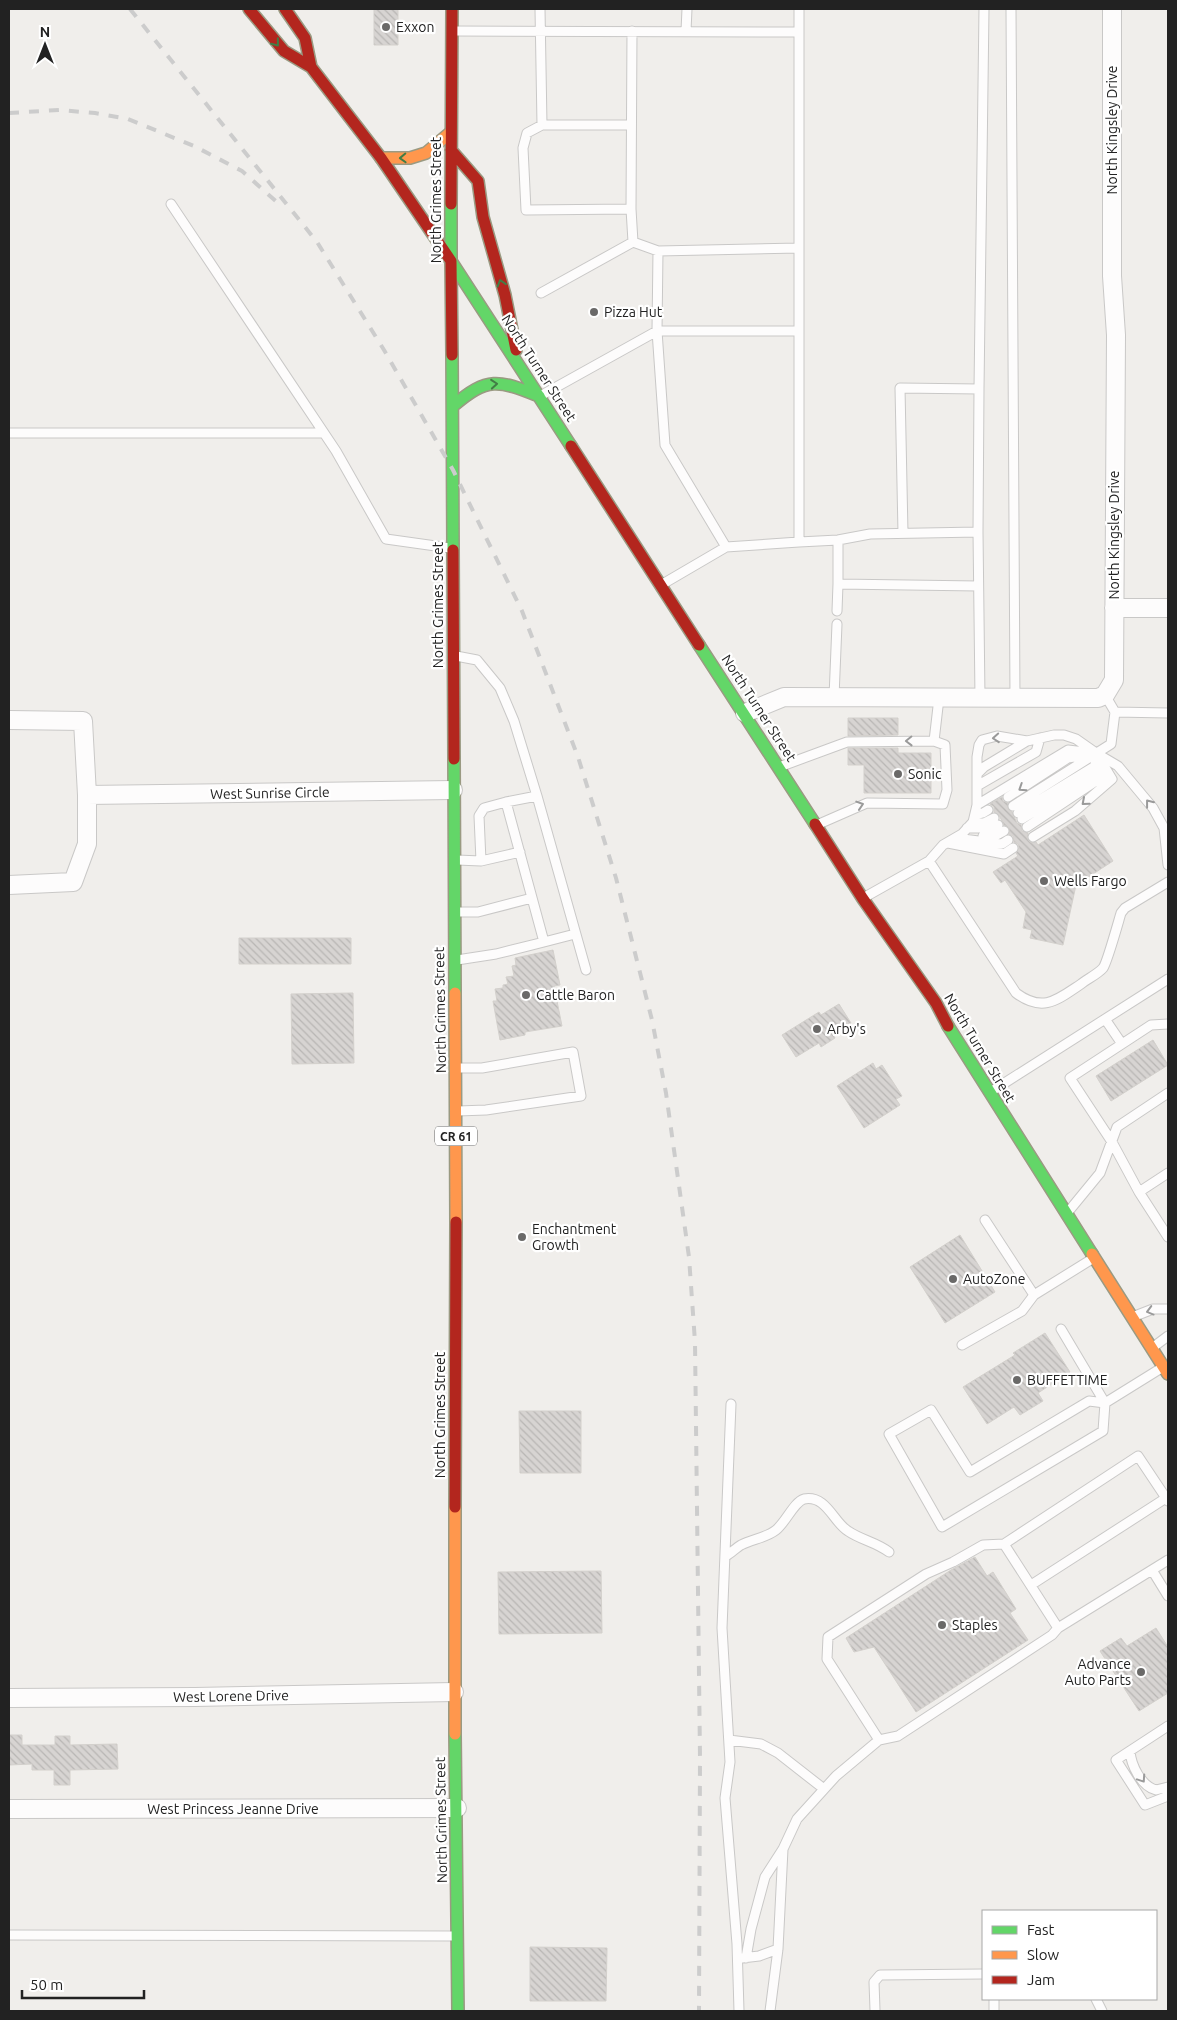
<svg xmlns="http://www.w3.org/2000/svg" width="1177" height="2020" font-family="Ubuntu,sans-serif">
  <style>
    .building { fill: url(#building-back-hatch); stroke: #d3d0cc }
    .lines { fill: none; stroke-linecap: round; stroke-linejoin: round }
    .lane-casing { stroke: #c9c8c7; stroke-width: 11 }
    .street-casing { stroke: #c9c8c7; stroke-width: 20 }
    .fast-casing { stroke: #9a9a82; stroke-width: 14 }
    .slow-casing { stroke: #9a9a82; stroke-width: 14 }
    .jam-casing { stroke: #9a9a82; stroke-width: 14 }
    .lane { stroke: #fdfcfc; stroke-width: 9 }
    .street { stroke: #fdfcfc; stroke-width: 18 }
    .fast { stroke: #63d668; stroke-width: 11 }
    .slow { stroke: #ff974d; stroke-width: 11 }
    .jam { stroke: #b3261e; stroke-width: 11 }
    .rail { stroke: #ccc; stroke-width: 4; stroke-dasharray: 10 10; stroke-linecap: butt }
    .oneway { stroke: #427c45 }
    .oneway2 { stroke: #9a9a9a }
    .poi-dot { fill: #6a6968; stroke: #fff; stroke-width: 2 }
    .labels { text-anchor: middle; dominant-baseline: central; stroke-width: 4.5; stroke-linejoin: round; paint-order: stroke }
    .shield { fill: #fff; stroke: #646464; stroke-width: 1 }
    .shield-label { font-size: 12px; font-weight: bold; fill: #222 }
    .poi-label { font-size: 14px; fill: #222; stroke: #fff; text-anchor: start }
    .street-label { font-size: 14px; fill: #222; stroke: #fff }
  </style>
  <defs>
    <pattern id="building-back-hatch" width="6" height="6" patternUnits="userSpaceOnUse" patternTransform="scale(1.25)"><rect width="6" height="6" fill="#d7d4d2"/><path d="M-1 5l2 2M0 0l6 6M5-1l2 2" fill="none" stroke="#b8b6b4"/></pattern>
  </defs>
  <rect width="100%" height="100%" fill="#f0eeeb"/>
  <!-- building -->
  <path class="building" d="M374,9H398V45H374Z
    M848,718H898V735L848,736Z
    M848,748H898V753H931V793H864V765H848Z
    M1002,797L1003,801L1008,803V809L1012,812L1017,823L1021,825L1022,831L1028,833L1027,838L1030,842H1036L1038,845L1084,815L1113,861L1076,885L1063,945L1030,938L1032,930L1023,928L1026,912L1005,880L1001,883L993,872L1018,856L1016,853L1019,848L1018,844L1014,842L1013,836L1009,834V828L1004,825L999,815L994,812V807L990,804Z
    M239,938H351V964H239Z
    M553,950L560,985L554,986L562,1026L525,1032V1035L500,1040L493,1001H497L495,989L503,988V985L508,984L506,977L514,976L512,966L516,965L515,958Z
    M353,993L354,1063L292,1064L291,994Z
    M839,1004L851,1023L833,1034L835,1038L821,1047L819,1043L796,1057L782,1035L819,1012L821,1015Z
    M1153,1040L1168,1065L1111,1101L1096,1076Z
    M873,1063L876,1069L882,1065L902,1096L896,1099L900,1105L864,1128L837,1086Z
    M960,1235L995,1292L945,1323L910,1267Z
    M1045,1333L1070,1372L1038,1393L1043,1401L1020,1415L1014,1407L987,1424L963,1387L1015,1355L1013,1353Z
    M519,1411H581V1473H520Z
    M975,1557L987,1576L993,1572L1016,1609L1010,1613L1028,1640L916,1712L874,1647L854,1652L846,1638L951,1570Z
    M601,1571L602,1633L499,1634L498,1572Z
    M1156,1628L1168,1647V1693L1139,1711L1100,1651L1121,1638L1127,1646Z
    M9,1735H22V1745H55V1736H70V1745L117,1744L118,1769L70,1770V1785H54V1770H32V1764L9,1765Z
    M530,1947L607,1948L606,2001H530Z"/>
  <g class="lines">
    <defs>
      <path id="lane" d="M540,9L542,125L527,133L523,148L526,210L631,209L632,31
        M1011,9L1015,699
        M454,31L799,32
        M686,31L687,9
        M542,125H631
        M171,204L336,451L386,539L450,548
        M631,209L633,242L658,251
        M541,293L633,242
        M979,389L984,9
        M542,395L657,331H799
        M10,433H324
        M903,533L900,388L979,389L978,532
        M838,540V584L978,586
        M799,542L838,540L870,534L978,532L980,698
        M726,547L665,445L657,331L658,251L799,248
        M661,585L726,547L799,542V9
        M837,611L838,584
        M456,656L477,660L500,688L514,721L537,796
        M834,697L837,624
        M1115,712L1168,713
        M934,741L939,698
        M782,766L847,742L934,741L945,745L947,790L943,804L867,803L819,824
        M977,774L984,767L1027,741
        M977,786L1036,752L1040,738
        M1008,797L1068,758L1086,755
        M506,802L537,796L586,970
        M977,805L1068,750L1093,753
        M1013,806L1111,744L1115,712L1105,695
        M1018,813L1095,766L1096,756
        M975,815L983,813L988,810
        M1022,819L1101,771L1099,763
        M975,822L984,823L994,818
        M1027,827L1105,775L1102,767
        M967,828H992L998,825
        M983,836L993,837L1004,831
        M1033,837L1075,811L1112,779L1098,756
        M955,838L1002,844L1008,840
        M948,843L1004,854L1013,848
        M457,860L481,861
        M929,861L1016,993C1043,1013 1057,1000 1081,984C1087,979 1098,974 1103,968C1107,963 1118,923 1121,913L1125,908L1168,882
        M865,897L929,861L943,845L962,834L973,822L977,805V757L979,745L982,740L997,736L1027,741L1054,735H1064L1076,739L1096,753L1118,766L1153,808L1164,828L1168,865
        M457,912H478L532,898
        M544,942L575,934
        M457,960L496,954L544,942C531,895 519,849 506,802L484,808L479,816L481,861L520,852
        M1105,1019L1122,1044L1151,1025L1168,1024
        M1122,1044L1070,1078L1112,1142L1139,1192
        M992,1091L1168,979
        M458,1111L486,1110L581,1096L573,1052L482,1068H458
        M1168,1173L1139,1192L1168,1237
        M1068,1212L1100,1173L1117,1127L1168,1093
        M985,1220L1034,1295
        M1135,1316L1153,1309H1168
        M1061,1329L1105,1403L1103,1431L942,1527L889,1434L931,1410L970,1472L1089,1401L1105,1403L1163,1367
        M962,1345L1022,1311L1034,1295L1092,1259
        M1152,1348L1168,1336
        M731,1404L722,1628L730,1762L725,1798L737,1944L739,2011
        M1168,1501L1138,1456L1004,1544L1058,1628L1168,1560
        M1004,1544L983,1545L953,1562L926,1574L828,1637L827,1659L879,1740L898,1736L1052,1635L1058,1628
        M726,1556C731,1553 736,1548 741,1545C752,1539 766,1538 776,1530C786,1522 794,1502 804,1499C827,1495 833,1522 848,1531C861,1540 876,1542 889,1552
        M1152,1570L1168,1596
        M1031,1585L1166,1498
        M1168,1726L1116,1760L1145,1805L1168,1796
        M729,1740L761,1744L778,1753L824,1789
        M1130,1751C1131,1765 1141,1786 1156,1790L1168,1787
        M9,1935L456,1936
        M742,1958L759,1956L778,1949
        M746,1958L751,1929L765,1877L783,1849
        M994,1999V2011
        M1096,1999L1102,2011
        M875,2010L874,1982L880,1975L983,1974
        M770,2011L778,1949L783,1849L797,1819L836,1776L879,1740"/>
      <path id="street" d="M1114,608H1168
        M745,713L784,697L1098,698L1105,695L1114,680L1116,335L1112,276V9
        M9,720L83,721L87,795V844L73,882L9,885
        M87,795L453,790
        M9,1698L195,1697L454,1692
        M9,1809L457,1808"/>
      <path id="fast" d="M451,204V261L571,446
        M452,355L453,550
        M453,406C488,376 498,380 539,396
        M699,645L815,824
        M454,759L455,993
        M948,1026L1092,1254
        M455,1734L458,2011"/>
      <path id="slow" d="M381,158H410L426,153L451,132
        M455,993L456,1222
        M1092,1254L1168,1374
        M455,1507V1734"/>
      <path id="jam" d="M249,9L284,51L311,67L381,158L451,261L452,355
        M285,9L305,38L311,67
        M451,150L478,181L483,217L505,295L516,350
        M451,204L452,9
        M571,446L699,645
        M453,550L454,759
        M815,824L863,899L936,1003L948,1026
        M455,1507L456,1222"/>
    </defs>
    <!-- lane casing -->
    <use href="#lane" class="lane-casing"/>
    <!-- street casing -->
    <use href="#street" class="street-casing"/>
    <!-- fast casing -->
    <use href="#fast" class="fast-casing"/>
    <!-- slow casing -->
    <use href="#slow" class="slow-casing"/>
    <!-- jam casing -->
    <use href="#jam" class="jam-casing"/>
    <!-- lane -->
    <use href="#lane" class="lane"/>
    <!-- street -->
    <use href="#street" class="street"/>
    <!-- fast -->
    <use href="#fast" class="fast"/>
    <!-- slow -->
    <use href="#slow" class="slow"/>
    <!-- jam -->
    <use href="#jam" class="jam"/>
    <!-- rail -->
    <path class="rail" d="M130,9L317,242L384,350L453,470L522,611L578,757L616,878L652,1020L666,1093L689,1257L695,1342L700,1757L699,2011
      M9,113L59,110L95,113L128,119L194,146L242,171L279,204"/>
  </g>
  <!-- one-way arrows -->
  <defs><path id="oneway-chevron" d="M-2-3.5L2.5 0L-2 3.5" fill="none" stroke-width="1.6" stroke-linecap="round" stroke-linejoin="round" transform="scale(1.25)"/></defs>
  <g class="oneway">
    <use href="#oneway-chevron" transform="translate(276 43) rotate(51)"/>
    <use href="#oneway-chevron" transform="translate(403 158) rotate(178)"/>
    <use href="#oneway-chevron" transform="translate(501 283) rotate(-107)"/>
    <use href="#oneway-chevron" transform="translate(494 384) rotate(-5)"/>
  </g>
  <g class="oneway2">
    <use href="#oneway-chevron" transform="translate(996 738) rotate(176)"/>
    <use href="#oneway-chevron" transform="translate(909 741) rotate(179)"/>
    <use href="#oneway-chevron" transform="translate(1022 788) rotate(147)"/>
    <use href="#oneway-chevron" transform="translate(1085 802) rotate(139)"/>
    <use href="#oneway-chevron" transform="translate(1149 803) rotate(-128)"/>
    <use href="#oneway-chevron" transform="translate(860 805) rotate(-18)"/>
    <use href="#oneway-chevron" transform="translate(1150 1311) rotate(165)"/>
    <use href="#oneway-chevron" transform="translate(1142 1779) rotate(56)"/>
  </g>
  <!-- markers -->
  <g class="poi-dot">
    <circle cx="386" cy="27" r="5"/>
    <circle cx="594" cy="312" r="5"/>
    <circle cx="898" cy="774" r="5"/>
    <circle cx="1044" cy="881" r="5"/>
    <circle cx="526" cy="995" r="5"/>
    <circle cx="817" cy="1029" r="5"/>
    <circle cx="522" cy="1237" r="5"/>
    <circle cx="953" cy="1279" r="5"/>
    <circle cx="1017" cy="1380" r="5"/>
    <circle cx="942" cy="1625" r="5"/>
    <circle cx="1141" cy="1672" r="5"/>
  </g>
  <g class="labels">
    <!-- shield labels -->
    <rect class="shield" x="435" y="1126.5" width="42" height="19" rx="4"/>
    <g class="shield-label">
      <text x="456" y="1136">CR 61</text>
    </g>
    <!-- poi labels -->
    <g class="poi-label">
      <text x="396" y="27">Exxon</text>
      <text x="604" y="312">Pizza Hut</text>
      <text x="908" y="774">Sonic</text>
      <text x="1054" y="881">Wells Fargo</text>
      <text x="536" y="995">Cattle Baron</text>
      <text x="827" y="1029">Arby's</text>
      <text x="532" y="1229">Enchantment<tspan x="532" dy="16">Growth</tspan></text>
      <text x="963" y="1279">AutoZone</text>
      <text x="1027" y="1380">BUFFETTIME</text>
      <text x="952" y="1625">Staples</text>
      <text x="1131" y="1664" text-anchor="end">Advance<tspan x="1131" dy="16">Auto Parts</tspan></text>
    </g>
    <!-- street labels -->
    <g class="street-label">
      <text transform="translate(1112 130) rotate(-90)">North Kingsley Drive</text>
      <text transform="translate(436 200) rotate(-90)">North Grimes Street</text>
      <text transform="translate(539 368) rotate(57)">North Turner Street</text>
      <text transform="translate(1114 535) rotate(-90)">North Kingsley Drive</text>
      <text transform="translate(438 605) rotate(-90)">North Grimes Street</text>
      <text transform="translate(759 708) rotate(57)">North Turner Street</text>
      <text transform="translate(270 793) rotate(-1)">West Sunrise Circle</text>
      <text transform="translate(440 1010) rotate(-91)">North Grimes Street</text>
      <text transform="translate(980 1048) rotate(59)">North Turner Street</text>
      <text transform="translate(440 1415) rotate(-90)">North Grimes Street</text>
      <text transform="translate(231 1696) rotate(-1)">West Lorene Drive</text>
      <text x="233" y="1809">West Princess Jeanne Drive</text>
      <text transform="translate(441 1820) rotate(-91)">North Grimes Street</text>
    </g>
  </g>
  <!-- border -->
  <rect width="1177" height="2020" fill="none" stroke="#222222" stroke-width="20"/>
  <!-- legend -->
  <rect x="982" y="1910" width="175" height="90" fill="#ffffff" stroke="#a7a7a7"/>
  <rect x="992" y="1926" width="25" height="8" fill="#63d668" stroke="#a7a7a7"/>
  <text x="1027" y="1935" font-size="15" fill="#222222">Fast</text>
  <rect x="992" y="1951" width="25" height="8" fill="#ff974d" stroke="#a7a7a7"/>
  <text x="1027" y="1960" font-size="15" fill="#222222">Slow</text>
  <rect x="992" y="1976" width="25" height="8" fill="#b3261e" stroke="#a7a7a7"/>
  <text x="1027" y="1985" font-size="15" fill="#222222">Jam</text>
  <!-- north arrow -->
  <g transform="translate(45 45)" stroke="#ffffff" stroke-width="4" paint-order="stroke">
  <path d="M0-4L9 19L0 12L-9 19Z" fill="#222222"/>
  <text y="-8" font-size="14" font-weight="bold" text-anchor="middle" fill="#222222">N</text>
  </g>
  <!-- scale -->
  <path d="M22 1990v8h122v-8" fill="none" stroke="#222222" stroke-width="2.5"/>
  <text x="30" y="1990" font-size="15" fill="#222222" stroke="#ffffff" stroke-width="4" paint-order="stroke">50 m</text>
</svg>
